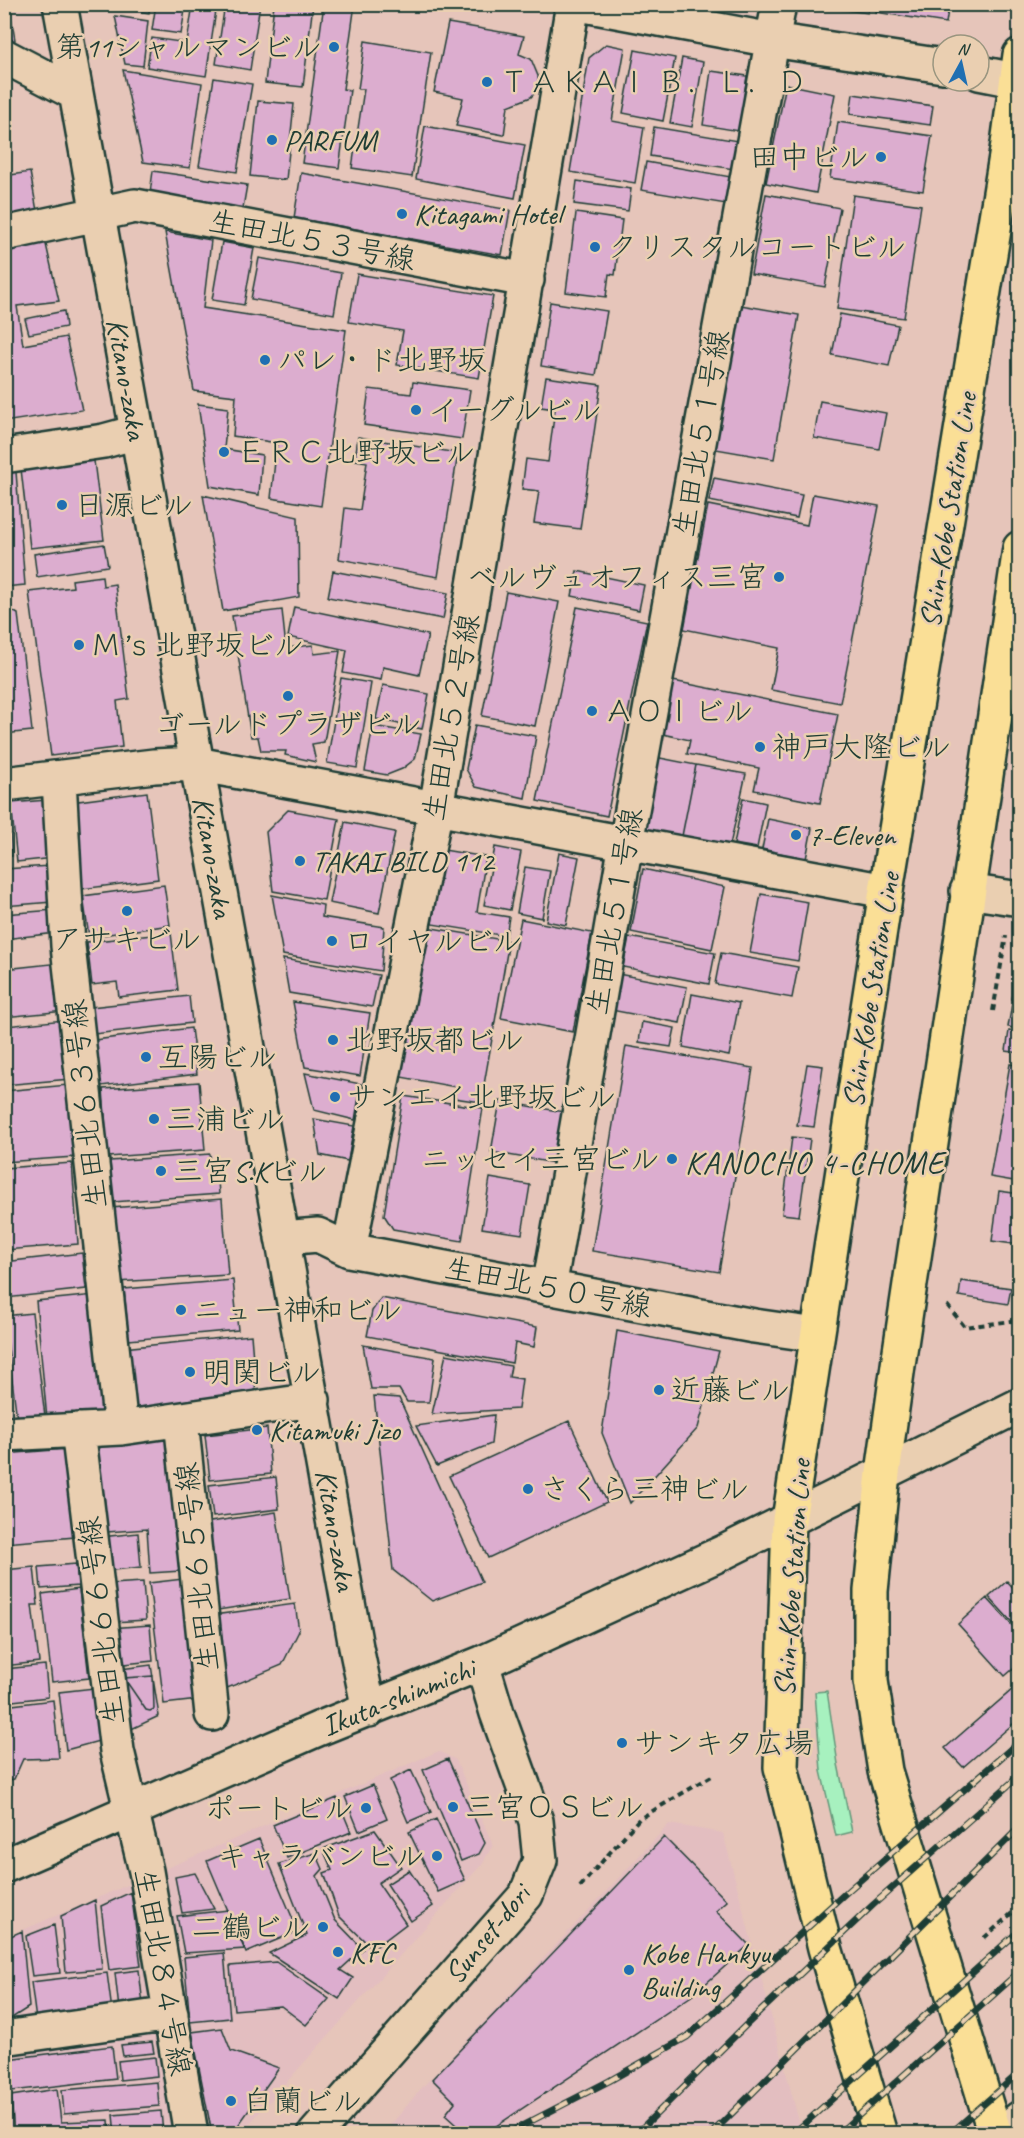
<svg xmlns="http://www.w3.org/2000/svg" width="1024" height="2138" font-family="Caveat,'Klee One',sans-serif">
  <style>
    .built { fill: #e3bec0 }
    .green { fill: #a7f1bf; stroke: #63977a; stroke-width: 1.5 }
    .building { fill: #dcadcf; stroke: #1f3d34; stroke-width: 1.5 }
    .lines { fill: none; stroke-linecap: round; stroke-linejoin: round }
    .minor-casing { stroke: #1f3d34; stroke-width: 38 }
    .major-casing { stroke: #1f3d34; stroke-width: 38 }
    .path { stroke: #1f3d34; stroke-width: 4; stroke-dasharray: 6 4.5; stroke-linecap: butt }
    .minor { stroke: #eacfb1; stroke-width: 33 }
    .major { stroke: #fadf96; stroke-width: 33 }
    .rail-casing { stroke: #1f3d34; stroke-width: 7 }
    .rail { stroke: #eacfb1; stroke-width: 4.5; stroke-dasharray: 14; stroke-linecap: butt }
    .poi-dot { fill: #1f6fb2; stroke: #eacfb1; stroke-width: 2 }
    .labels { text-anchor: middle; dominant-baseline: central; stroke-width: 5; stroke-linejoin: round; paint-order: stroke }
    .poi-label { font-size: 30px; fill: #1f3d34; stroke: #eacfb1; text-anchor: start }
    .street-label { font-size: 30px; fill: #1f3d34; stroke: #eacfb1 }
    .neighbourhood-label { font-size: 32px; letter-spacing: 1.5px; fill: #1f3d34; stroke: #eacfb1 }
  </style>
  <rect width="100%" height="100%" fill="#e6c5ba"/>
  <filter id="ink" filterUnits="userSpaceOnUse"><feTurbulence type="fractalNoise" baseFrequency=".0167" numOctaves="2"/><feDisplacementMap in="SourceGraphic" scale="12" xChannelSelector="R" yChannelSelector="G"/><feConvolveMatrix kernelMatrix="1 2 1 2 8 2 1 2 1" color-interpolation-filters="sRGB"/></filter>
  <g filter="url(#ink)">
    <!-- built -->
    <path class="built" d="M439,1751L456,1760L493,1845L482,1864L241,2133H5L4,1938Z
      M669,1824L723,1833L802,2133L383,2134L419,2091Z"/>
    <!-- green -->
    <path class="green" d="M827,1691L838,1764L852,1832L836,1836L821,1771L815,1692Z"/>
    <!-- building -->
    <path class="building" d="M4,4H9L15,40L10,41L4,38Z
      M116,4H150L149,13L118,8Z
      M156,4H186L181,34L152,30Z
      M193,4H217L206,76L147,67L152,38L187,43Z
      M225,4H260L250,70L216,64Z
      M274,4H313L303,87L265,83Z
      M324,4H355L343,89L350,90L339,168L302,163Z
      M831,4H869L868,13L831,8Z
      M877,4H949L946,23L876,12Z
      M115,16L148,21L143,66L125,64Z
      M448,23L524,36L519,54L531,59L538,76L539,88L531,97L508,106L504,135L456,126L463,98L434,92Z
      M365,41L431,52L412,177L352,168L364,89H358Z
      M606,44L625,48L612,121L644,127L635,183L570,172L589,58Z
      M635,50L675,58L663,121L623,113Z
      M682,58L703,62L692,127L670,123Z
      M123,70L202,83L190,168L143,162Z
      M711,71L747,76L739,131L703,125Z
      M214,78L252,84L237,172L199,166Z
      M786,84L835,94L816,193L766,183Z
      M853,94L933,106L930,125L850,114Z
      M258,101L294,104L286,180L250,176Z
      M838,122L932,136L923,191L830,178Z
      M425,126L525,145L515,198L416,179Z
      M654,127L738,141L734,169L650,156Z
      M646,162L731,177L726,204L641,190Z
      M153,171L247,185L243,208L150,193Z
      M30,172L37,211L4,216V176Z
      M301,173L510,210L502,255L294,218Z
      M577,181L631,189L628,211L574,204Z
      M766,194L840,208L825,287L751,274Z
      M853,195L921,205L904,318L837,309Z
      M576,213L622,220L615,275L609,274L606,297L566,292Z
      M165,232L211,240L203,308L346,330L321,506L271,498L277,443L233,436L236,396L194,391Z
      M45,240L59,301L17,306L23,345L66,337L82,410L4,422V247Z
      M222,242L254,248L244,305L212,300Z
      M259,258L341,273L334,314L251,299Z
      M357,274L493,296L479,378L397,365L403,331L349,322Z
      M550,302L607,311L596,375L541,366Z
      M735,304L799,315L774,459L710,448Z
      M64,311L66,327L29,334L25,319Z
      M840,314L898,325L889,366L832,355Z
      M546,377L601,385L580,529L534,523L539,491L522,489L526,459L548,462L555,409L541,407Z
      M413,382L470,390L462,439L364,425L369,389L411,394Z
      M820,401L886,413L879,449L814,438Z
      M198,404L228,408L224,449L262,455L259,495L210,486Z
      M358,437L458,453L438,577L339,559L345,508L360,510L367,462L355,460Z
      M94,461L104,540L30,548L21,469Z
      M16,472L25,585L4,587V473Z
      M714,478L802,495L797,518L709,501Z
      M813,494L879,506L840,703L771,690L779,648L684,629L708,505L807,525Z
      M203,495L298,517L299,597L223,611Z
      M104,544L108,566L37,577L34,554Z
      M333,571L448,593L443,619L328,597Z
      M577,571L644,585L639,610L572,596Z
      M102,576L103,586L115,584L129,699L117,701L122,747L51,756L29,592L73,587L72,580Z
      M506,592L559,602L535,726L482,716Z
      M4,606L18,614L32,731L4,734Z
      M294,607L428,635L419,675L383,667L381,680L343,673L347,650L288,637Z
      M577,607L647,621L607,816L537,801Z
      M282,610L286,648L313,645L314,654L340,651L324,742L312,744L316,762L285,755L286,751H261L258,737H251L232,616Z
      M341,678L371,683L357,768L327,763Z
      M668,680L838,714L820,803L754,790L759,768L687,754L690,740L658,733Z
      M383,685L429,694L422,729L376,719Z
      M475,725L536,736L525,798L476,787L466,769Z
      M373,726L421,734L415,759L402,769L387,775L365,771Z
      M655,757L696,765L682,836L647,829L642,820Z
      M696,765L746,774L730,845L682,836Z
      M147,792L158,879L82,889L71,802Z
      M743,798L766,803L757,848L734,844Z
      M47,800L53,858L17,862L11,803Z
      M8,806L12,856L4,857V807Z
      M288,810L339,819L324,900L273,891L266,832Z
      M768,819L812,828L806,859L762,849Z
      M345,822L395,832L379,913L329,903Z
      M495,847L521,852L510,910L484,905Z
      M444,850L486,857L477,912L509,917L506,936L432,924Z
      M559,853L579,857L566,925L546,921Z
      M50,866L52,902L4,906V869Z
      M525,867L550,871L542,918L517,913Z
      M643,869L725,887L712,949L631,932Z
      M164,885L170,925L89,937L83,896Z
      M761,894L808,902L798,961L750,953Z
      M272,895L323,905L322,917L384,927L381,971L283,955Z
      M54,910L56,933L4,939V914Z
      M521,919L592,933L573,1032L501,1018Z
      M426,927L509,941L481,1102L454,1098L456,1087L401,1077Z
      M171,933L178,990L119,997L117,982L92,985L87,942Z
      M629,937L715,953L709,984L623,967Z
      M1020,950V1001L1012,999Z
      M721,953L798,967L792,998L715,984Z
      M283,959L379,975L372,1007L289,993Z
      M60,963L65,1011L4,1017L5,969Z
      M618,974L687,987L680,1023L611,1010Z
      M692,994L739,1003L729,1056L683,1047Z
      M189,996L192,1023L94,1034L91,1007Z
      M293,1002L370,1013L360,1076L305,1067Z
      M1012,1004L1020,1005V1029L1008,1027Z
      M64,1020L70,1079L4,1085V1021L6,1026Z
      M642,1022L675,1028L671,1047L639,1042Z
      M191,1028L197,1074L101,1086L95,1040Z
      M1009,1031L1020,1033V1053L1006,1051Z
      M626,1046L753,1068L719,1272L592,1251Z
      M807,1064L823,1066L814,1127L797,1125Z
      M1010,1064L1020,1066V1182L990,1177Z
      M305,1073L361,1084L355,1120L314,1110Z
      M199,1082L205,1150L108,1157L103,1089Z
      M68,1085L74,1157L4,1162V1091Z
      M403,1096L483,1108L462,1241L393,1229L384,1215Z
      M500,1101L564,1112L554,1163L491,1152Z
      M314,1119L354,1126L348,1161L320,1155Z
      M792,1137L810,1139L799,1216L782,1214Z
      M210,1154L213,1181L218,1180L219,1194L113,1202L110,1161Z
      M72,1163L78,1244L5,1250L4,1168Z
      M490,1178L530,1185L522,1234L482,1228Z
      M999,1191L1020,1194V1245L992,1241Z
      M222,1199L228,1275L117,1282L111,1208Z
      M82,1253L86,1289L6,1298L4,1262Z
      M233,1280L238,1330L129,1340L124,1289Z
      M961,1281L1011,1288L1008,1304L959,1296Z
      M95,1295L106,1413L47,1419L36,1301Z
      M381,1298L537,1327L534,1347L515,1343L512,1363L367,1336L372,1311Z
      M32,1313L45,1416L17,1419L4,1316Z
      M617,1331L719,1351L698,1428L630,1503L602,1433Z
      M251,1335L256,1396L129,1408L123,1348Z
      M363,1345L435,1358L429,1402H407L399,1389H371Z
      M446,1354L511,1366L509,1377L522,1379L518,1409L432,1414Z
      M4,1371L10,1423H4Z
      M374,1396L399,1398L482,1582L432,1601L393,1570Z
      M494,1415L491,1444L437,1466L416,1426Z
      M569,1421L607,1502L488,1558L449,1476Z
      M267,1428L271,1474L210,1480L205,1435Z
      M169,1439L181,1571L150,1573L147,1529L107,1532L104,1494L96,1495L92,1446Z
      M67,1449L75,1537L5,1543L4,1454Z
      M276,1477L279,1509L213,1517L209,1485Z
      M276,1512L290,1599L218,1610L204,1523Z
      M138,1533L141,1567L105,1571L101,1537Z
      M76,1564L78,1586L41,1589L39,1567Z
      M34,1567L38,1605H32L39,1662L4,1666V1570Z
      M183,1579L198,1700L164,1704L149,1583Z
      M1007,1581L1020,1595V1631L989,1597Z
      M143,1582L146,1620L113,1622L111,1584Z
      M79,1589L89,1678L52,1682L42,1594Z
      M987,1598L1020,1634V1663L1005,1676L958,1624Z
      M295,1604L299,1631L282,1665L225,1689L214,1615Z
      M150,1625L153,1661L115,1665L110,1628Z
      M45,1665L48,1697L4,1702V1669Z
      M151,1665L159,1716L123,1733L113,1670Z
      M153,1676L154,1709L150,1711L146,1710L124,1678Z
      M1020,1683V1718L963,1767L945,1748Z
      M94,1688L99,1741L66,1750L59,1692Z
      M53,1700L59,1758L23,1759L14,1779L4,1781V1706Z
      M448,1759L485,1843L479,1854L461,1861L423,1770Z
      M411,1770L431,1812L408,1822L390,1780Z
      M373,1785L387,1819L359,1831L345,1797Z
      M337,1798L351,1832L287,1858L273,1825Z
      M436,1819L465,1880L438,1892L409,1832Z
      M375,1830L401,1867L378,1883L406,1924L373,1949L339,1916L324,1873L332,1870L323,1849Z
      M664,1837L727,1901L716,1911L749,1945L693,1995L484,2134H466L445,2115L455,2102L432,2079Z
      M259,1839L298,1931L246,1953L207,1861Z
      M316,1853L323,1869L317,1876L335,1920L363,1949L340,1970L353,1978L339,1999L269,1953L307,1935L279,1864Z
      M409,1870L433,1906L411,1921L387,1884Z
      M195,1873L214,1909L182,1913L175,1877Z
      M131,1892L141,1966L109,1970L101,1906Z
      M95,1900L102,1969L66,1972L61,1916Z
      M228,1910L245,1949L184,1953L177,1916Z
      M54,1925L60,1973L32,1976L26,1936Z
      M22,1931L29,2007L4,2023V1939Z
      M224,1953L230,2018L190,2022L184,1957Z
      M276,1962L329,1999L306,2025L281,2006L234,2010L230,1966Z
      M139,1970L143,2005L119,2009L115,1973Z
      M107,1973L112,2011L36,2020L31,1982Z
      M222,2028L231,2051L279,2068L232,2134H212L192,2032Z
      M152,2042L154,2053L123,2056L121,2045Z
      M112,2046L116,2079L12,2091L7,2059Z
      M155,2057L157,2076L120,2080L118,2061Z
      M157,2082L159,2106L64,2114L62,2090Z
      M57,2089L61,2122L109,2120L110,2134H14L11,2096Z
      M161,2111L163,2134H115L113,2115Z"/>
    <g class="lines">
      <defs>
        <path id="minor" d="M60,4L356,1647L369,1710
          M579,4L772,40L943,66
          M4,56L75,93
          M979,73L1020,81
          M4,234L135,206L527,280
          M4,456L104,441L137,432
          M59,779L68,946L121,1428
          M4,784L154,766L196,764L886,891
          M967,891L1020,899
          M282,1238L318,1235L349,1250L754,1326L817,1335
          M349,1250L436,808L573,4
          M549,1288L626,843L779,4
          M181,1420L212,1714
          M78,1430L117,1751L146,1871L191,2134
          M4,1434L121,1428L313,1400
          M4,1866L318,1729L482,1663L724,1552L1020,1405
          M4,2038L171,2014
          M315,2134L526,1895L540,1860L536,1821L497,1713L482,1663
          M1001,2134L1020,2118"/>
        <path id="major" d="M880,2134L825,1948L781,1767L789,1520L886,891L1008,144L1020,55
          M995,2134L885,1771L871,1681V1591L883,1473L900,1351L1020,548"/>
      </defs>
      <!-- minor casing -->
      <use href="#minor" class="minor-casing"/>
      <!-- major casing -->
      <use href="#major" class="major-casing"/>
      <!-- path -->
      <path class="path" d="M993,1011L1006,936
        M947,1305L965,1327L1020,1320
        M580,1887L639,1819L715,1774
        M984,1938L1020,1906"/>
      <!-- minor -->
      <use href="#minor" class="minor"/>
      <!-- major -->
      <use href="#major" class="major"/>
      <defs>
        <path id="rail" d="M506,2134L609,2081L687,2037L850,1889L1020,1741
          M636,2134L746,2025L873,1905L1020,1775
          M711,2134L1020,1827
          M793,2134L1020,1930
          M838,2134L1020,1971
          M950,2134L1020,2072"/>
      </defs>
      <!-- rail casing -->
      <use href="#rail" class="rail-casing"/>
      <!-- rail -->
      <use href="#rail" class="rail"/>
    </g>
  </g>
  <!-- markers -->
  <g class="poi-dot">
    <circle cx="334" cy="47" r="6"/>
    <circle cx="487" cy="82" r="6"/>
    <circle cx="272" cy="140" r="6"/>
    <circle cx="881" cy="157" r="6"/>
    <circle cx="402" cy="214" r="6"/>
    <circle cx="595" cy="247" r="6"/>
    <circle cx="265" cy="360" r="6"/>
    <circle cx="416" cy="410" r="6"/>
    <circle cx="224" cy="452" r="6"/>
    <circle cx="62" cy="505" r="6"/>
    <circle cx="779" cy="577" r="6"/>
    <circle cx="79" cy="645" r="6"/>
    <circle cx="288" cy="696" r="6"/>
    <circle cx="592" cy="711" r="6"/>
    <circle cx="760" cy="747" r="6"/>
    <circle cx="796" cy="835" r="6"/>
    <circle cx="300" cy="861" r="6"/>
    <circle cx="127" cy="911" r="6"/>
    <circle cx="332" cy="941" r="6"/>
    <circle cx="333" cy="1040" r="6"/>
    <circle cx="146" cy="1057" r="6"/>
    <circle cx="335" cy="1097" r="6"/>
    <circle cx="154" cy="1119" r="6"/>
    <circle cx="672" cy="1159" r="6"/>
    <circle cx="161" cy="1171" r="6"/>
    <circle cx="181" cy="1310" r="6"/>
    <circle cx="190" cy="1372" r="6"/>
    <circle cx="659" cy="1390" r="6"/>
    <circle cx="257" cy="1430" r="6"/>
    <circle cx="528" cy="1489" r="6"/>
    <circle cx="622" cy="1743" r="6"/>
    <circle cx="453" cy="1807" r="6"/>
    <circle cx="366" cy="1808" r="6"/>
    <circle cx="437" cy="1856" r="6"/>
    <circle cx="323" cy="1927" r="6"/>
    <circle cx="338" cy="1952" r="6"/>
    <circle cx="629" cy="1970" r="6"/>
    <circle cx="231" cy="2101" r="6"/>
  </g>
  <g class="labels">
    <!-- poi labels -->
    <g class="poi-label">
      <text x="322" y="47" text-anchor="end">第11シャルマンビル</text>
      <text x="499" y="82">ＴＡＫＡＩ Ｂ．Ｌ．Ｄ</text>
      <text x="284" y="140">PARFUM</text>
      <text x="869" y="157" text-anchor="end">田中ビル</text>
      <text x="414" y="214">Kitagami Hotel</text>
      <text x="607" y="247">クリスタルコートビル</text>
      <text x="277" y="360">パレ・ド北野坂</text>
      <text x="428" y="410">イーグルビル</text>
      <text x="236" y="452">ＥＲＣ北野坂ビル</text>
      <text x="74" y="505">日源ビル</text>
      <text x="767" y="577" text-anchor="end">ベルヴュオフィス三宮</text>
      <text x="91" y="645">Ｍ’ｓ北野坂ビル</text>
      <text x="604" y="711">ＡＯＩビル</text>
      <text x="288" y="724" text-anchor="middle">ゴールドプラザビル</text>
      <text x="772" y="747">神戸大隆ビル</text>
      <text x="808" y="835">7-Eleven</text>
      <text x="312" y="861">TAKAI BILD 112</text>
      <text x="127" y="939" text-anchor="middle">アサキビル</text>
      <text x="344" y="941">ロイヤルビル</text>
      <text x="345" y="1040">北野坂都ビル</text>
      <text x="158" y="1057">互陽ビル</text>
      <text x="347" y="1097">サンエイ北野坂ビル</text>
      <text x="166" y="1119">三浦ビル</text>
      <text x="660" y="1159" text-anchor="end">ニッセイ三宮ビル</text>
      <text x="173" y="1171">三宮S.Kビル</text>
      <text x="193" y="1310">ニュー神和ビル</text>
      <text x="202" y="1372">明関ビル</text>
      <text x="671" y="1390">近藤ビル</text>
      <text x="269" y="1430">Kitamuki Jizo</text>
      <text x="540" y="1489">さくら三神ビル</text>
      <text x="634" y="1743">サンキタ広場</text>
      <text x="465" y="1807">三宮ＯＳビル</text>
      <text x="354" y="1808" text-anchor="end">ポートビル</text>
      <text x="425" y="1856" text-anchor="end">キャラバンビル</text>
      <text x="311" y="1927" text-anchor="end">二鶴ビル</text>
      <text x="350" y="1952">KFC</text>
      <text x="641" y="1953">Kobe Hankyu<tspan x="641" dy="34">Building</tspan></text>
      <text x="243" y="2101">白蘭ビル</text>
    </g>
    <!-- street labels -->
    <g class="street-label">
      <text transform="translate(312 240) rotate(11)">生田北５３号線</text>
      <text transform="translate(127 379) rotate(80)">Kitano-zaka</text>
      <text transform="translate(701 433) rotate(-80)">生田北５１号線</text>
      <text transform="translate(948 510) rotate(-81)">Shin-Kobe Station Line</text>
      <text transform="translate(451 717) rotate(-80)">生田北５２号線</text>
      <text transform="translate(213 857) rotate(80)">Kitano-zaka</text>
      <text transform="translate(614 911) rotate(-80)">生田北５１号線</text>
      <text transform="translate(871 990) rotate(-81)">Shin-Kobe Station Line</text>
      <text transform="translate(85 1104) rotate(-96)">生田北６３号線</text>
      <text transform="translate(548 1287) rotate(11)">生田北５０号線</text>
      <text transform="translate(336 1530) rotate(80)">Kitano-zaka</text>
      <text transform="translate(197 1567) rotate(-96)">生田北６５号線</text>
      <text transform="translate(792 1578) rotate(-86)">Shin-Kobe Station Line</text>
      <text transform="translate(101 1621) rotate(-97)">生田北６６号線</text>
      <text transform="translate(398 1697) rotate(-22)">Ikuta-shinmichi</text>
      <text transform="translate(487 1934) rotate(-51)">Sunset-dori</text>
      <text transform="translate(163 1972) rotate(80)">生田北８４号線</text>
    </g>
    <!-- neighbourhood labels -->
    <g class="neighbourhood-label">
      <text x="815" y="1162">KANOCHO 4-CHOME</text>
    </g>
  </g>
  <!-- margin -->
  <rect width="1024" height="2138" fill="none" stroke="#eacfb1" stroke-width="24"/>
  <rect x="12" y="12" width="1000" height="2114" fill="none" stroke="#1f3d34" stroke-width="2" filter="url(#ink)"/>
  <!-- north arrow -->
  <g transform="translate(961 63) rotate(8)"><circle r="28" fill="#eacfb1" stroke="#99957f" stroke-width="1.5"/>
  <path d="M0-4.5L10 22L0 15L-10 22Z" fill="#1f6fb2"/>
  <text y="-9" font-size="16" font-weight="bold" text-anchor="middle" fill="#1f3d34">N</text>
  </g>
</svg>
